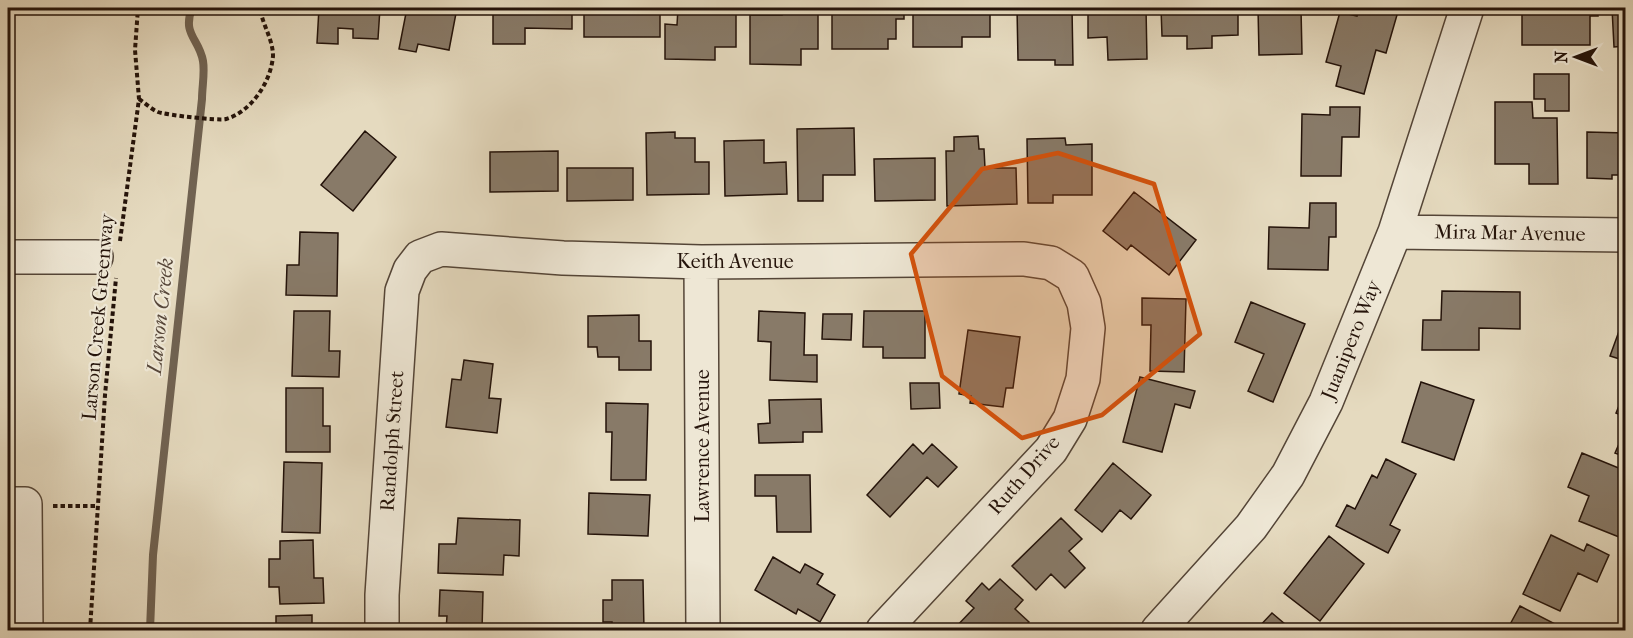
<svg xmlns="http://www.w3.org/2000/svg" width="1633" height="638" font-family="'IM FELL French Canon',serif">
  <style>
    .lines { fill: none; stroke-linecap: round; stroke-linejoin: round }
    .stream { stroke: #706251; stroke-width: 8 }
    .building { fill: #887a68; stroke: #24130a; stroke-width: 1.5 }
    .minor-casing { stroke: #544537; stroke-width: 36 }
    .path { stroke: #24130a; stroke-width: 4; stroke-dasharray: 4.5 3; stroke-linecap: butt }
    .minor { stroke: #eee7d5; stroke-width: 33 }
    .marked { fill: #d4520c; fill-opacity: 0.2; stroke: #d4520c; stroke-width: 4.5; stroke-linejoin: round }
    .labels { text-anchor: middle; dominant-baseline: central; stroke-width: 4.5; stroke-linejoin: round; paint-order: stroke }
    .street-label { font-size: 20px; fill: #24130a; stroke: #eee7d5 }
    .water-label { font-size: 21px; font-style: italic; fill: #57473a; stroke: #eee7d5 }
  </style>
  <rect width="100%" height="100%" fill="#e5dabf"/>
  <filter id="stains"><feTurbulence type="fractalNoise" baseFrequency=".00333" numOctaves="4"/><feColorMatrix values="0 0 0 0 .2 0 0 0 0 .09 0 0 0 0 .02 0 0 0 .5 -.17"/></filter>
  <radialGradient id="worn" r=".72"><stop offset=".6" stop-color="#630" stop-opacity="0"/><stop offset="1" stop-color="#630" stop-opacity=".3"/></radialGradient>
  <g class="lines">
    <!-- stream -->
    <path class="stream" d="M150,630L153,555L202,99C202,87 205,73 203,61C199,38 182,35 192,8"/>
  </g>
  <!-- building -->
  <path class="building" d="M319,8H380L378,39L353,38V29L338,28V44L317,43Z
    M407,8H457L449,50L418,44L416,52L399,49Z
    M493,8H572V29L525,28V44H493Z
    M584,8H660V37H584Z
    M678,8H736V47H715V60L665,59V24L677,25Z
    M782,8H818V49H801V65L750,64V15H782Z
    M832,8H904V19H896V39H888V49H832Z
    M913,8H990V37H962V47H913Z
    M1017,8H1072L1073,65H1055V60H1018Z
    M1088,8H1146L1147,59L1108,60L1107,37L1088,38Z
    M1161,8H1238V35L1212,36V48L1187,49V36H1162Z
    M1258,8L1301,9L1302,54L1259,55Z
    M1360,8H1399L1386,53L1376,50L1364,94L1336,86L1341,66L1326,62L1340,12L1357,16Z
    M1522,8H1597L1598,16H1590V45H1522Z
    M1612,8H1626V46L1614,47Z
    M1534,74H1569V111H1545V99H1534Z
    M1495,102H1532L1533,118H1557L1558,184H1529V164H1495Z
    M1330,107H1360L1359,137H1342L1341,176H1301L1302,114L1330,115Z
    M854,128L855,175H823V201H798L797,129Z
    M365,131L396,157L353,211L321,185Z
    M675,132V138H695V162H709V194L647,195L646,133Z
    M1587,132L1626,133V175H1612V179L1587,178Z
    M978,136L979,149H984L985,168H1016L1017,204L947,206L946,151H954V137Z
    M1065,138L1066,145L1092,144V195H1053V203H1028L1027,139Z
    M764,140V163L786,162L787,194L725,196L724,141Z
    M558,151V191L490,192V152Z
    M935,158V200L875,201L874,159Z
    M567,168H633V200L567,201Z
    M1134,192L1196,240L1169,275L1131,245L1127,250L1103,231Z
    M1310,203H1336V237H1329L1328,270L1268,269L1269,227L1309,228Z
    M300,232L338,233L337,296L286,295L287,265H299Z
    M1442,291L1520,292V329L1479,328V350H1422L1423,320H1441Z
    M1142,298L1186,299L1184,372L1150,371L1151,325H1142Z
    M1251,302L1305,324L1273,402L1248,391L1264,354L1235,342Z
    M294,311H330L329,351H340L339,377L292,376Z
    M759,311L805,313L804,355H817V382L770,380L771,342L758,341Z
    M864,311H925V358H883V347H863Z
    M1626,312V361L1610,356Z
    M823,314H852L851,340L822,339Z
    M639,315V341H651V370H619V357H598L597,347H588V316Z
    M968,330L1020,337L1013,388H1006L1003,407L970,403L971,396L959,394Z
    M464,360L493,364L489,398L501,399L497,433L446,427L452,379L461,380Z
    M1140,377L1195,391L1190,408L1175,404L1162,452L1123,442Z
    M1421,382L1474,400L1454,460L1402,442Z
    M910,383H939L940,408L911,409Z
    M286,388H323V426H330V452H286Z
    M1626,389V417L1616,413Z
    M821,399L822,432H803V442L759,443L758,424L770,423L769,400Z
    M606,403L648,404L646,480H611L612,432H606Z
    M1626,428V457L1615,453Z
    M913,444L923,454L932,444L957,467L938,487L927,477L890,517L867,495Z
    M1582,453L1626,471V519L1619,537L1579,521L1589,496L1568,487Z
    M1386,459L1416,474L1390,525L1400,530L1388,553L1336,526L1347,505L1355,509L1372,475L1377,478Z
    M284,462L322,463L320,533L282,532Z
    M1113,463L1151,495L1131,519L1120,510L1102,532L1075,510Z
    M755,475H810L811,532H777L776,496H755Z
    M589,493L650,495L648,536L588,534Z
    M458,518L520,520L519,556L504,555L503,575L438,573L439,544H456Z
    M1061,518L1082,539L1069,551L1085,568L1065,588L1051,574L1036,590L1012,566Z
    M1551,535L1584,551L1587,544L1609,555L1597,582L1578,573L1560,611L1523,594Z
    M1329,536L1364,564L1320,621L1284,593Z
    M313,540L314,578H323L324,603L280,604L279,587H269V559H280V541Z
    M773,557L800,573L805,564L823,574L817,584L835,595L820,622L798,609L796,614L755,590Z
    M1000,579L1023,600L1015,609L1029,622L1021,630H953L974,608L966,601L982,583L989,590Z
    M612,580H643L644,630H612V622H603V600H612Z
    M440,590L483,592L482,630H446L447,616H439Z
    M1520,606L1563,628L1562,630H1507Z
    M1272,613L1292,630H1256Z
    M312,615V630H276V616Z"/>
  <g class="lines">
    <defs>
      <path id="minor" d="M1395,232L1626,235
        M8,257H96
        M701,262L703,630
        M8,504H25L26,630
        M382,630V595L402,291L410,270L420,257L441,249L563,258L701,262L1024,259L1051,263L1072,276L1084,303L1088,328L1083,379L1070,419L1051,450L883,630
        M1158,630L1251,527L1288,475L1326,402L1395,232L1467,8"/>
    </defs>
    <!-- minor casing -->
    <use href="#minor" class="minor-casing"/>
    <!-- path -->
    <path class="path" d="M139,99C145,103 151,109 158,112C166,115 219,121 226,119C251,112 271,82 273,56C273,39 262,24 260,8
      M120,241L139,99L135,50L138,8
      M53,506H98
      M90,630L105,395L116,278"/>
    <!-- minor -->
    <use href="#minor" class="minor"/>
  </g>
  <!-- marked area -->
  <path class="marked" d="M1058,153L1154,184L1200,334L1102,415L1022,438L942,376L911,254L982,169Z"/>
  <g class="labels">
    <!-- street labels -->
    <g class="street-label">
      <text transform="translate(1510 233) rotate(1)">Mira Mar Avenue</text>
      <text x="735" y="261">Keith Avenue</text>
      <text transform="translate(98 317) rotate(-85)">Larson Creek Greenway</text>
      <text transform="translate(1351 340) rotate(-68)">Juanipero Way</text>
      <text transform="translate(392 441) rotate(-86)">Randolph Street</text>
      <text transform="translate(702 446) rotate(-90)">Lawrence Avenue</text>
      <text transform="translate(1024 475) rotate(-49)">Ruth Drive</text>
    </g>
    <!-- water labels -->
    <g class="water-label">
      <text transform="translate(160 316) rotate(-84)">Larson Creek</text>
    </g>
  </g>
  <!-- margin -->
  <rect width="1633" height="638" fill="none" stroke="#e5dabf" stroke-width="30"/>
  <rect x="9" y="9" width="1615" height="620" fill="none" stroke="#24130a" stroke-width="3"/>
  <rect x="15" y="15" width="1603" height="608" fill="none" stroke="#24130a" stroke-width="1.5"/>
  <!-- north arrow -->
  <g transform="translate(1576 57) rotate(270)" stroke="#eee7d5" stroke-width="4.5" paint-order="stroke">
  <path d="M0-4.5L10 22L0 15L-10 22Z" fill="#24130a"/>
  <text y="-9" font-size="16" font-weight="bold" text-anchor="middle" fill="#24130a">N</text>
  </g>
  <rect width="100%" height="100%" filter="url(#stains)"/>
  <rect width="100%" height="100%" fill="url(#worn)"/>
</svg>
